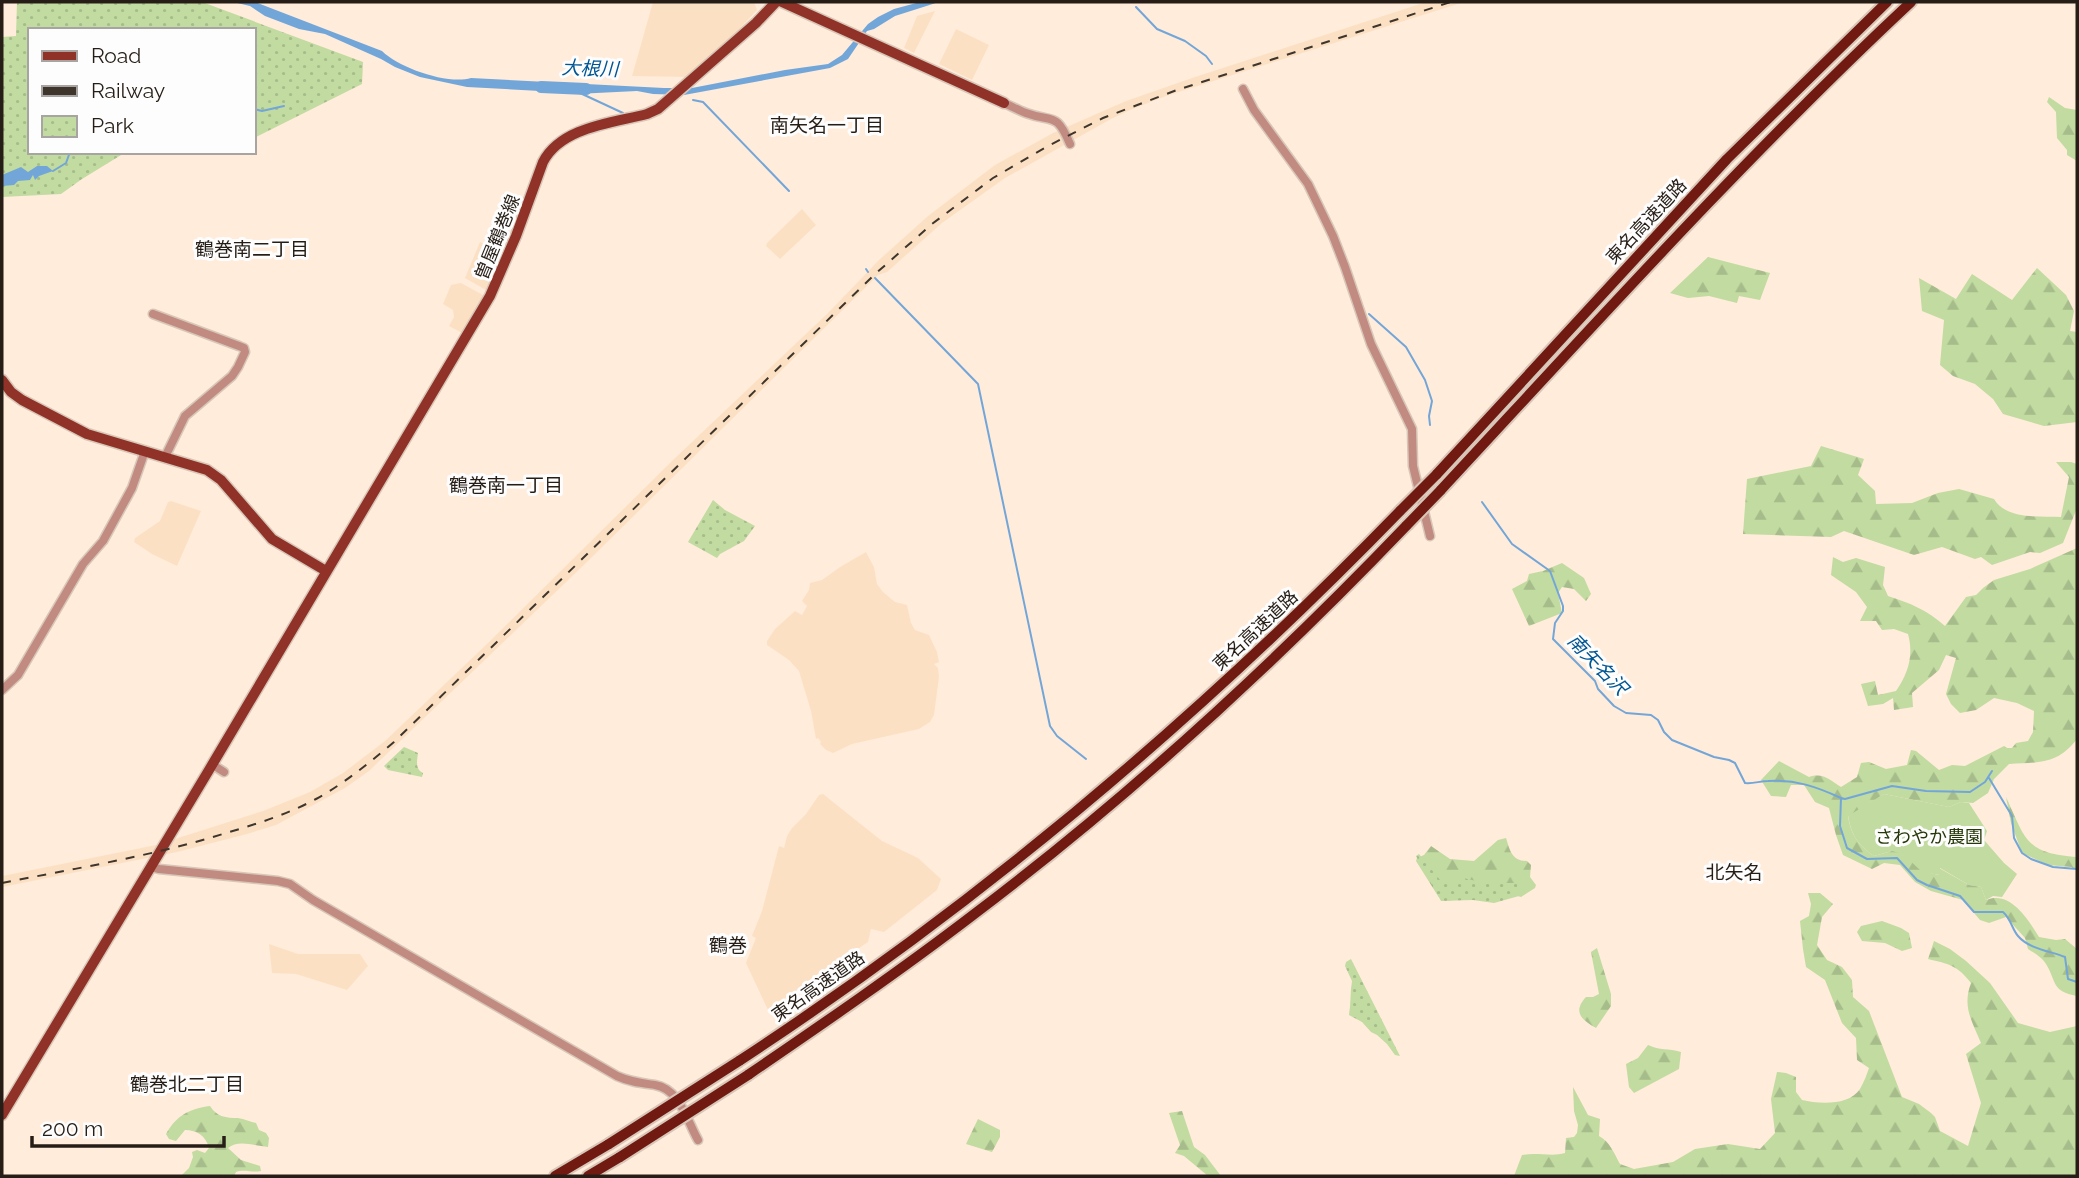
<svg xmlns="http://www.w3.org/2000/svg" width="2079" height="1178" font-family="Raleway,'Noto Sans JP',sans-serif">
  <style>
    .built { fill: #fce0c4 }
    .green { fill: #c1dba1 }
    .forest { fill: url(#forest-firs) }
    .park { fill: url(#park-dots) }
    .water { fill: #73a6d8 }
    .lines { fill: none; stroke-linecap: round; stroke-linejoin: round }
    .stream { stroke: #73a6d8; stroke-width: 2 }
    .river { stroke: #73a6d8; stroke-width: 12 }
    .minor-casing { stroke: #d8c7b8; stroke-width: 11 }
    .major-casing { stroke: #d8c7b8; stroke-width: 13 }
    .highway-casing { stroke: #d8c7b8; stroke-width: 14 }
    .minor { stroke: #c28b82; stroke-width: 8 }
    .major { stroke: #903227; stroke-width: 10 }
    .highway { stroke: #701a11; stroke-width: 10 }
    .rail { stroke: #3e352c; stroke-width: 2; stroke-dasharray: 9 9; stroke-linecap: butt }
    .highway-bridge-casing { stroke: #d8c7b8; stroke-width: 14; stroke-linecap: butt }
    .highway-bridge { stroke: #701a11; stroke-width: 10 }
    .labels { text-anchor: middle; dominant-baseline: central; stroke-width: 6; stroke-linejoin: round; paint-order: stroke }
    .street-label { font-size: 18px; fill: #261e16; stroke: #fdfdfd }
    .park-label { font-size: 18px; fill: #263808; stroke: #fdfdfd }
    .water-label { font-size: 19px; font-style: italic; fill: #005693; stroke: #fdfdfd }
    .neighbourhood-label { font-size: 19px; fill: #261e16; stroke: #fdfdfd }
  </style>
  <defs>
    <pattern id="forest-firs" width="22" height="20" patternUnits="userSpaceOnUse" patternTransform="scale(1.75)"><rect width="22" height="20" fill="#c1dba1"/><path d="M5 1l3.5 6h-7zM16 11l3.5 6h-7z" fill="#a6bc8a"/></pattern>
    <pattern id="park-dots" width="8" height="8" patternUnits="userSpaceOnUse" patternTransform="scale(1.75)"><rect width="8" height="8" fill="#c1dba1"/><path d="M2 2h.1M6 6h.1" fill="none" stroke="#a6bc8a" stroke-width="1.8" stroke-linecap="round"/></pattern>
  </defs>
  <rect width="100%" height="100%" fill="#ffecdb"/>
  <!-- built -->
  <path class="built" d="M653,2H754L757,10L730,39L688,77L632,76Z
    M1426,2H1464L1166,96L1130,110L1111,119L1005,178L942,223L887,272L878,275L589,560L369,771L345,788L276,825L247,834L177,852L2,887V876L156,845L263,811L310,792L343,773L385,741L488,643L673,460L827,314L879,260L928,216L995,165L1053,133L1126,101L1192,78Z
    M935,11L914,53L904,48L917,16Z
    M956,29L989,45L972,80L939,64Z
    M802,209L816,225L780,259L766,246L767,243Z
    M480,242L506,253L490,288L486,290L465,278Z
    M461,283L483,295L484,300L464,334L449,326L454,317L453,310L443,304L451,285Z
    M171,501L201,511L177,566L152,554L134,542L135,538L160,521L168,502Z
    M866,552L874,567L877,584L883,592L895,602L907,605L911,623L915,630L929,635L937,652L939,662L934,664L938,668L939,677L934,715L930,722L919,729L852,744L833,753L826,750L820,744L821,742L818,738L816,739L811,711L799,671L789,660L767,645V641L775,629L795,611L802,615L807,606L802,601L809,590L810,583L822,580L840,567Z
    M823,794L882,841L918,858L941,879L937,890L884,932L871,929L868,942L768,1010L746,963L756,938L752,936L762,911L779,846L784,848L787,836L792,828L806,814L819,795Z
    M269,944L298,954H360L368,966L347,990L296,974L272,973Z"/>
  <!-- green -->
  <path class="green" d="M1884,794L1949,807L1961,802L1969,803L1987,831L1984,840L2004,863L2017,874L2002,897L1993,896L1986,900L1981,887L1969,885L1940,868V875L1921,872L1892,851L1874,856C1858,845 1851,835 1848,815Z"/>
  <!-- forest -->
  <path class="forest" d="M2049,97L2065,108L2077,110V161L2067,155V150L2057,138L2056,112L2047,102Z
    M1708,257L1770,273L1760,300L1739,296L1737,303L1709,296L1688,298L1670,293Z
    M2037,268L2066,295L2074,311L2070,331L2077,332V422L2044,426L2003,414L1993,399L1975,384L1953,376L1940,365L1944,320L1922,311L1919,278L1956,299L1972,274L2012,300Z
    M1821,446L1864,459L1858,475L1875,491L1876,504L1912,503L1938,493L1959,489L1994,499C2007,520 2039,516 2061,517L2069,477L2056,462H2071L2077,464V508L2063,543L2040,553L2030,552L1992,565L1981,557L1975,559L1942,547L1914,555L1844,531L1831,537L1743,534L1747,479L1811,466Z
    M2077,548V739C2057,765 2039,762 2009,764L1994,779L1988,793L1973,803L1961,802L1949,807L1884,794L1848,816C1851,835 1858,845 1874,856L1892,851L1903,854L1921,871L1939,875V868L1969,885L1981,887L1986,900C2010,890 2028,919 2039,937L2056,940L2065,939L2077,949V996C2051,991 2057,982 2046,964C2042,957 2034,953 2028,949L2025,938L2006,917L1989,923L1980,920L1963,900L1931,891L1915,882L1900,865L1884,863L1872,869L1843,855L1836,835L1829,808L1815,802L1804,785H1791L1786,797L1771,796L1761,780L1779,761L1809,777C1823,772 1830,780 1841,787L1857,777L1861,763L1869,762L1886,769L1907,765L1911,750L1916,751L1939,770L1952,765L1965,766L2004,746L2007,748H2012L2016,743L2028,741L2033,732L2034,711L2017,703L1994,698L1976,710L1960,713L1951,704L1946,694L1956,658L1946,655L1939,670L1912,693L1913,707L1894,710L1893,698L1883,704L1868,706L1861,684L1875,681L1878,695L1896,691C1908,674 1914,655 1908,634L1894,629L1882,630L1876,621H1860L1867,607L1856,592L1831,575L1833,557L1843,562L1856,558L1885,567L1883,585L1888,596C1910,603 1927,610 1945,626L1966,597L1976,595L1983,588L1994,580L2030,569Z
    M1562,563L1584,578L1591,594L1586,601L1574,589L1562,587L1558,593L1562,613L1529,626L1512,589L1527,581L1529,574L1543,571Z
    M2006,797C2026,840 2025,853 2077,857V870L2071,867L2048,865L2022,853L2011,823Z
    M1506,838C1510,851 1512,861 1527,861L1531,865L1530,877L1536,885L1535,888L1521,897L1511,894L1443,901L1438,896L1416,861L1417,858L1424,855L1431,846L1450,859L1474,861L1498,840Z
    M1808,893H1820L1833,904L1822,917L1817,945L1827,960L1842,967L1852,980L1853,997L1869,1011L1902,1097L1919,1104L1931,1113L1935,1117L1940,1131L1968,1146L1981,1103L1966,1054L1981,1043C1972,1021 1962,1007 1971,983C1957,965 1949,964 1928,959L1934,941L1950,949L1966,961L1990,983L2018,1023L2050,1032L2077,1026V1176H1514L1522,1155C1537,1152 1552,1157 1565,1153L1566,1138L1574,1137L1577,1133L1578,1125L1574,1111L1573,1087L1588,1115L1600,1119L1599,1136C1610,1142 1614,1153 1620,1164L1634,1169L1673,1162L1695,1149L1728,1144L1760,1149L1775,1133L1771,1099L1777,1072L1786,1073L1796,1077V1092L1802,1100C1819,1104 1849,1106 1860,1089C1864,1082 1867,1074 1869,1068L1857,1060L1856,1038L1842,1023L1825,980L1806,967L1803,949L1800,921L1809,916L1811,904Z
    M1882,921L1901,928L1909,933L1912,948L1902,951L1885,943L1862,941L1857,932L1861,926Z
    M1597,948L1611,994V1006L1596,1028C1582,1020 1572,1012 1586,997H1593L1599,994L1591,952Z
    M1648,1045C1660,1051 1668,1048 1681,1052L1679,1069L1634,1093L1629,1087L1626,1064L1638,1058Z
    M210,1106C217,1117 226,1118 238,1118C244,1119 251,1122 256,1123L259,1130L266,1133L269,1138L268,1147C255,1146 238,1139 228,1148L241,1160L260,1166L261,1171C252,1173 245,1169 236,1172L234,1176H181L189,1168L193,1157L192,1152L197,1150L205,1153L209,1148C206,1136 197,1130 185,1130L176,1141L169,1139L166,1134C177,1115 189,1109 210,1106Z
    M1182,1111L1194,1147L1205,1155L1221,1176H1208L1184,1156L1175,1153L1180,1145L1169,1113Z
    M978,1119L1000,1130V1137L992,1152L966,1144Z"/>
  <!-- park -->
  <path class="park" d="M17,2H202L363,62L362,84L254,138V30H30V152H126L82,179L61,194L2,197V37L16,36Z
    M713,500L725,510L755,526L744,541L720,554L717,558L688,542Z
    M404,747L418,753C417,761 415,769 423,773L422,777L388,770L384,766Z
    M1419,854L1440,880L1451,882L1459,877L1485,883H1517L1519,896L1494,903L1473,900L1441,901L1416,856Z
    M1351,959L1400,1056L1395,1055L1387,1044L1377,1035L1371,1032L1362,1022L1349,1015C1351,1003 1350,992 1352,981L1345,966L1346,962Z"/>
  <!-- water -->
  <path class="water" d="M233,2H255L382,51C399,68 448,85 471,78L664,88H692L785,70L828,64L842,55L868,24L878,17L894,9L920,2H939L895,16L874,29L867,31L848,59L830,68L684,95L653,94L637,91L576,94L568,88H543L540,91L467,87L420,77L395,67L381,59L325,34L299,29L265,16L250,6Z
    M37,166H47L53,171L39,176L35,180L33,175L30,180L18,181L14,185L2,186V175L21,167L28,172Z"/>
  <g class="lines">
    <!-- stream -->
    <path class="stream" d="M1136,7L1157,29L1185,41L1206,56L1212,64
      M580,93L623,113
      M693,100L703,102L789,191
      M254,109L262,111L284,106
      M53,171L66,163L70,152
      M866,269L868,272
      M875,278L978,384L1050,726L1057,736L1086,759
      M1369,314L1406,347L1425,380L1432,401L1429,416L1430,425
      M1482,502L1512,544L1550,571L1563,606V611L1555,623L1553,639L1595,681L1598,689L1614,706L1626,713L1651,715L1658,720L1664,732L1672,740L1714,757L1729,760L1735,763L1745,783C1753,784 1760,781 1768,781C1795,779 1817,787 1841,798L1840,826L1847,848L1867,859L1897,858L1917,880L1927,885L1960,896L1974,912H2003C2011,919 2012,929 2018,936C2029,949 2050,951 2065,957L2068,979L2077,982
      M1989,778L2012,816L2014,838L2022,853L2031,859L2053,867L2077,869
      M1841,798L1845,799L1892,786L1926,791L1970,792L1985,782L1992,771"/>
    <!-- river -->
    <path class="river" d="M541,87L586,89"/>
    <defs>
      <path id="minor" d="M1243,89L1254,110L1308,184L1333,236L1345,267L1371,344L1412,429L1413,466L1430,536
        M1004,103C1011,106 1018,110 1026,113C1053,123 1056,111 1070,144
        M153,314L239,346L244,348L245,352L238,367L232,376L185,416L165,457
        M2,690L18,675L83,564L103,541L132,488L145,451
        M213,765L224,772
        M151,867L159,869L278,881L290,884L313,900L617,1076C630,1082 641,1083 655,1085C680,1089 687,1121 698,1140"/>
      <path id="major" d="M782,2L1004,103
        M2,380L11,392L22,400L87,434L207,470L221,480L272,539L326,571
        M2,1115L209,770L490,296L516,236L543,162C561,127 612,123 647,114L658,109L756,23L776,2"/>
      <path id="highway" d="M1436,475L1727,159L1887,2
        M1440,491C1594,325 1746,156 1911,2
        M739,1061C980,903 1201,716 1401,510
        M748,1075C824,1023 900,971 973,915C1128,798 1273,665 1407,525
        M555,1176L609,1144
        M588,1176L620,1157"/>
    </defs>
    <!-- minor casing -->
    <use href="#minor" class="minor-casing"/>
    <!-- major casing -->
    <use href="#major" class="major-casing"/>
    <!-- highway casing -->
    <use href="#highway" class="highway-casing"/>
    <!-- minor -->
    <use href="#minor" class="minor"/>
    <!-- major -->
    <use href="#major" class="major"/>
    <!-- highway -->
    <use href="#highway" class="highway"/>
    <!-- rail -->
    <path class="rail" d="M2,883C77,868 153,856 226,833C257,824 288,814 316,799C345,783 369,763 394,742L874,275L932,224L993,178L1048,146L1103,118L1177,90L1451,2"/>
    <defs>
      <path id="highway-bridge" d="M1401,510L1436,475
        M1407,525L1440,491
        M609,1144L739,1061
        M620,1157L748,1075"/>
    </defs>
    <!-- highway-bridge casing -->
    <use href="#highway-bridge" class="highway-bridge-casing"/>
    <!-- highway-bridge -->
    <use href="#highway-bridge" class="highway-bridge"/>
  </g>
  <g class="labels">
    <!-- street labels -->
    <g class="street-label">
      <text transform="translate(1646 221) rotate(-47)">東名高速道路</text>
      <text transform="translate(497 237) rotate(-68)">曽屋鶴巻線</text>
      <text transform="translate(1255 630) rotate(-43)">東名高速道路</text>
      <text transform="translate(818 986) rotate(-35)">東名高速道路</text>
    </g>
    <!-- park labels -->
    <g class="park-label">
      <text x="1929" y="836">さわやか農園</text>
    </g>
    <!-- water labels -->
    <g class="water-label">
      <text transform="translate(590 68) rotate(2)">大根川</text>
      <text transform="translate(1598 664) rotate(46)">南矢名沢</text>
    </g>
    <!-- neighbourhood labels -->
    <g class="neighbourhood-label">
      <text x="827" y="125">南矢名一丁目</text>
      <text x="252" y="249">鶴巻南二丁目</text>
      <text x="506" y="485">鶴巻南一丁目</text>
      <text x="1734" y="872">北矢名</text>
      <text x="728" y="945">鶴巻</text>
      <text x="187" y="1084">鶴巻北二丁目</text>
    </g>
  </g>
  <!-- border -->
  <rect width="2079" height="1178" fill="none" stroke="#261e16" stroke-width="7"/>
  <!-- legend -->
  <rect x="28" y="28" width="228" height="126" fill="#fdfdfd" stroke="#a7a4a1" stroke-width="2"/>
  <rect x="42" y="51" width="35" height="10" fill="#903227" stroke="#a7a4a1" stroke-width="2"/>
  <text x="91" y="63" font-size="21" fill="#261e16">Road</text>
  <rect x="42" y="86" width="35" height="10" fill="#3e352c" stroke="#a7a4a1" stroke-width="2"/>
  <text x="91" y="98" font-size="21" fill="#261e16">Railway</text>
  <rect x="42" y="116" width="35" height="21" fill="url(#park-dots)" stroke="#a7a4a1" stroke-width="2"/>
  <text x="91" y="133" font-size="21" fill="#261e16">Park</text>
  <!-- scale -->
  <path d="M32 1136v10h192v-10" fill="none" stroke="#261e16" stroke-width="3.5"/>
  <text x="42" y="1136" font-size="21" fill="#261e16" stroke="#fdfdfd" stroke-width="5" paint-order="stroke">200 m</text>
</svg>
